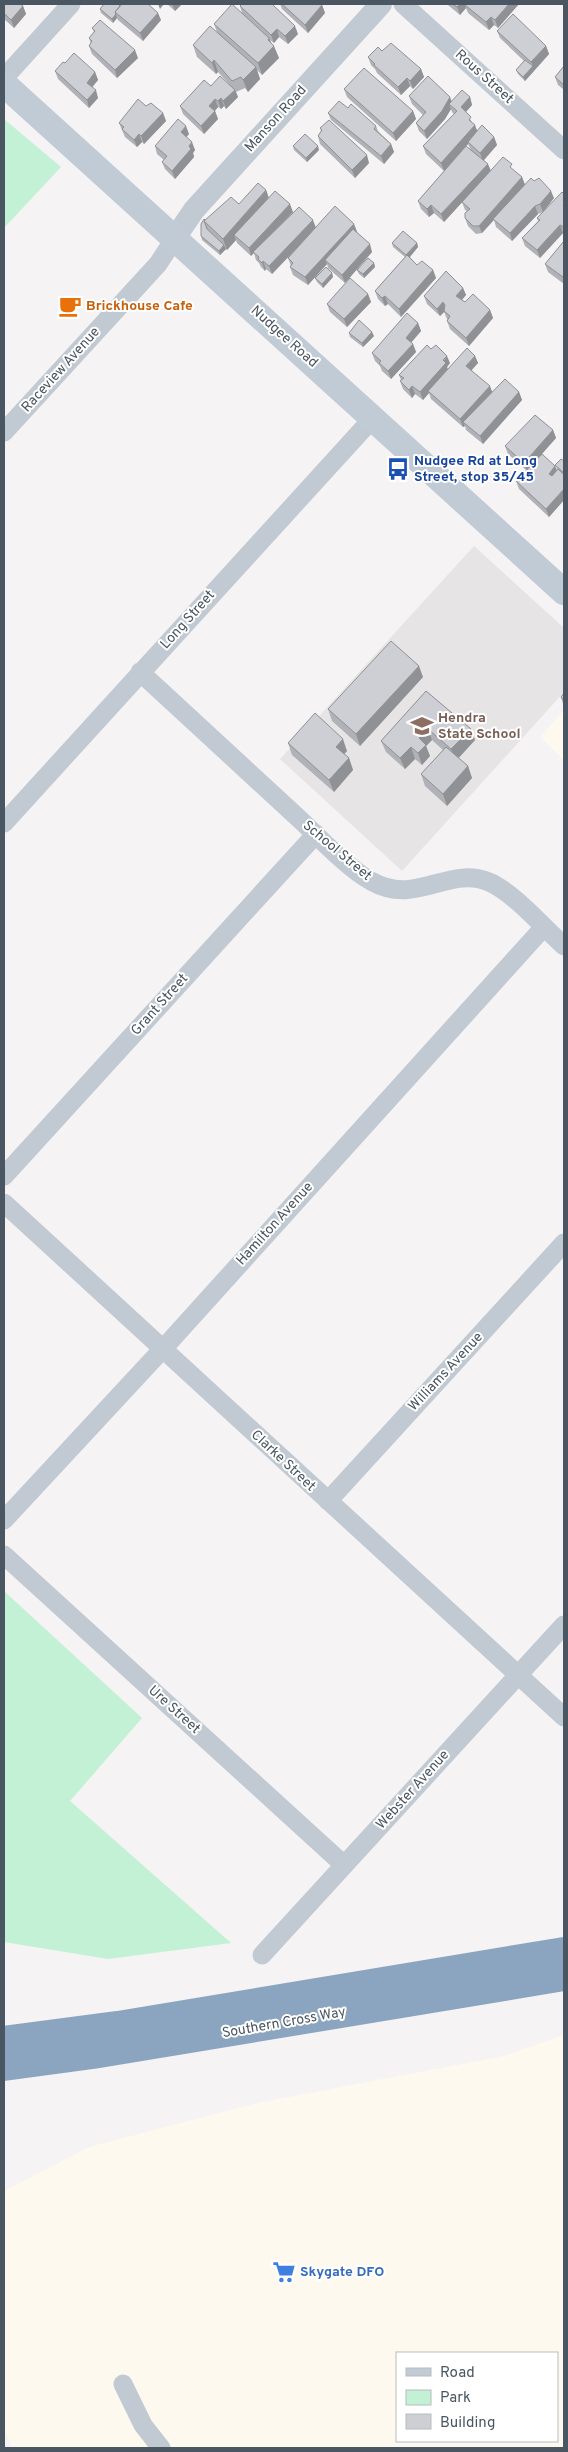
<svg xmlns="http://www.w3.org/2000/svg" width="568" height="2452" font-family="Overpass,sans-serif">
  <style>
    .commercial { fill: #fdf9ef; fill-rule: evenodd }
    .education { fill: #e6e4e5 }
    .green { fill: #c3f1d5 }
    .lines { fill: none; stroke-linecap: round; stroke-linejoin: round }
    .minor { stroke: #c1cad2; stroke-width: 19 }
    .tertiary { stroke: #c1cad2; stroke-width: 22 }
    .secondary { stroke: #c1cbd6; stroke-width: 26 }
    .motorway { stroke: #8ba5c1; stroke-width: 28 }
    .wall { fill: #b0b2b7; fill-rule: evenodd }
    .shaded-wall { fill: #909195 }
    .building { fill: #cdcfd5; stroke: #909195 }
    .labels { text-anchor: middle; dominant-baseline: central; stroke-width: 4; stroke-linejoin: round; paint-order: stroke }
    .street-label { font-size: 14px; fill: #4a5661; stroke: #fff }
    .food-label { font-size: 14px; font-weight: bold; fill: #c56008; stroke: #fff; text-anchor: start }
    .transit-label { font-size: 14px; font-weight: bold; fill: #164399; stroke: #fff; text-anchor: start }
    .education-label { font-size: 14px; font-weight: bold; fill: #785e54; stroke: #fff; text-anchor: start }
    .shop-label { font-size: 14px; font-weight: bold; fill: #366cbe; stroke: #fff; text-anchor: start }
  </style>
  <rect width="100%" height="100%" fill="#f5f3f3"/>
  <!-- commercial -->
  <path class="commercial" d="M564,710V760L540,737Z
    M564,2035V2448H12L4,2429V2191L89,2147L257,2103L504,2056ZM397,2353H557V2441H397Z"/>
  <!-- education -->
  <path class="education" d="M474,546L564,628V692L402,871L280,759Z"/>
  <!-- green -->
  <path class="green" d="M4,119L61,167L4,228Z
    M4,1591L142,1718L70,1801L231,1943L108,1959L4,1942Z"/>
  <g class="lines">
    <!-- minor -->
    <path class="minor" d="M403,4L564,150
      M4,78L71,4
      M4,432L158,264L175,238
      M140,672C192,720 243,767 294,814C315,833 347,868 371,881C416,907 448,865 489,882C513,892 544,928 564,946
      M4,823L373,418
      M4,1176L316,834
      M4,1203L564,1717
      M328,1501L564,1243
      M4,1520L171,1340L544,927
      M4,1555L344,1865
      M262,1955L564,1625
      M123,2384L143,2425L161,2448"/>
    <!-- tertiary -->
    <path class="tertiary" d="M175,238L194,210L381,4"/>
    <!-- secondary -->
    <path class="secondary" d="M4,84L564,592"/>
    <!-- motorway -->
    <path class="motorway" d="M4,2040L118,2025L564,1951
      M4,2067L93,2055L564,1977"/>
  </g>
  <!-- wall -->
  <path class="wall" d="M4,4L23,6L26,14L14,28L4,19Z
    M167,4H182L175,11Z
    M280,4H321L322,5L325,13L308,33L282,9Z
    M448,4H519L498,28L494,25L489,30L468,13L466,8L460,15L448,5Z
    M120,6L161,20L143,41L118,20L117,18L113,23L101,13L100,9Z
    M240,6L298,34L288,44L279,37L274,43L270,40L279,58L262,75L257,70L260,79L248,92L245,88L236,92L238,97L226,109L224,106L221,109L218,107L215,111L218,119L204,134L183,114L180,106L211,86L229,84L218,72L216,74L197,57L193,45L217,32L214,24L242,13Z
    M92,28L138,58L117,78L92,54L89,46L91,44L89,38L94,32Z
    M497,31L546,46L549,54L525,81L518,74L516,70L524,61L500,38Z
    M382,51L421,69L424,77L413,89L410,86L401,95L377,73L375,69L371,65L368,57Z
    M65,63L95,72L98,80L92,87L98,98L89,108L58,79L55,71Z
    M564,66V94L563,89L558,85L555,77Z
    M344,89L413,111L416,119L396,141L347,97Z
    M409,96L452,101L470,97L472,105L466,112L477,131L494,137L497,145L484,160L490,171H514L522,177L525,185L554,198L543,212L538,214L512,241L496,227L494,220L482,233L476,234L468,226L465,218L467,211L465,210L462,202L444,222L434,213L429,217L421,209L418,201L444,171L426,154L423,146L454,114L452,112L451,109L445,119L427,139L419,131L416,123L423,115L412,104ZM468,144L471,150L466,146Z
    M146,106L163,113L166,121L144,144L142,142L137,147L125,137L119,123Z
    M348,108L376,126L378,131L391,144L394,152L384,164L331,120L328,113Z
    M320,128L369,163L355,178L320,144L318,136L321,131Z
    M189,134L186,137L195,150L193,153L194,157L175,179L165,169L162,162L164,160L157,154L155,146Z
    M293,146L319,150L307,162L294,150Z
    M266,190L269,198L293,212L276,230L354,224L357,232L372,252L345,283L328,268L327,264L308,285L293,275L290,267L291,266L288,258L295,250L272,274L266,269L265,271L261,267L259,263L256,260L254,253L251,256L237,243L236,240L227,250L226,249L220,255L202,240L201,236L205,220Z
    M564,194V234L563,233L540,258L525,246L522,238L538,221L537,218Z
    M564,241V284L548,272L545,264Z
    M392,243H417L418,247L410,257L417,265L433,270L436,278L401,317L388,304L385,306L378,299L375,291L405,257L393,247Z
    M374,263L375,267L364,278L359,274L357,270Z
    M332,273L333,277L323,288L317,282L315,278Z
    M463,288L466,295L462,300L465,302L490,310L493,318L469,346L450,329L447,321L448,320L447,319L444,312L440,316L427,304L424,296Z
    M368,294L371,302L347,327L330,312L327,304Z
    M418,323L421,331L411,343L413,344L416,352L391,379L382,371L380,366L375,361L372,353Z
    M349,333L374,336L363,347L350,337Z
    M475,356L478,363L471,371L493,392H519L522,400L483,444L466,430L465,426L463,427L431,399L429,393L423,400L415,394L412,398L403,389L400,381L401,380L399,375L450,363L447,367L448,369Z
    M553,430L556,438L533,463L555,466L557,470H558L555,465L564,461V500L549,517L519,489L516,481L526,470L508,454L505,446Z
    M423,677L360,746L332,721L328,709Z
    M426,691L471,729L475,740L458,758L468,766L472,778L447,806L425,786L421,774L443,750L432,740L426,746L430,756L422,765L415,759L405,769L386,752L381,741Z
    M564,693V707L561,697Z
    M288,743L347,751L344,754L349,758L353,770L334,792L292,755Z"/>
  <!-- shaded-wall -->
  <path class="shaded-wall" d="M158,4H164L160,9Z
    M172,4H182L175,11Z
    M460,4H471L465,5L466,8L460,15L457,7Z
    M509,4H519L498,28L495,20Z
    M322,5L325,13L308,33L305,25Z
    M23,6L26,14L14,28L11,20Z
    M158,13L161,20L143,41L140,33Z
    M116,14L117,18L113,23L112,19Z
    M491,17L494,25L489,30L486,22Z
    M295,26L298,34L288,44L285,36Z
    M277,29L279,37L274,43L271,35Z
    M269,38L273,48L274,46L279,58L262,75L258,63Z
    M546,46L549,54L525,81L523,77L533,66L531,62Z
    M135,50L138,58L117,78L115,70Z
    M214,60L218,72L216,74L212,63Z
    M256,67L260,79L248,92L243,80Z
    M421,69L424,77L413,89L410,81Z
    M95,72L98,80L90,90L87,83Z
    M407,78L410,86L401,95L398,87Z
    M96,90L98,98L89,108L87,100Z
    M235,90L238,97L226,109L223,101Z
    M450,97L453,105L449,104L451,109L445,119L427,139L424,131Z
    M470,97L472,105L464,114L461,107Z
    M221,98L224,106L221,109L218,101Z
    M215,99L218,107L212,114L209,106Z
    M215,111L218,119L204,134L201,126Z
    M413,111L416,119L396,141L393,133Z
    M163,113L166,121L144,144L141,136Z
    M475,125L478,133L468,142V144L444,171L441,163Z
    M186,126L189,134L184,140L181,132Z
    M139,134L142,142L137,147L134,140Z
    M494,137L497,145L483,161L480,153Z
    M192,142L195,150L193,153L194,157L175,179L172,171L189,146Z
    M391,144L394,152L384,164L381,156Z
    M318,146L319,150L307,162L306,158Z
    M367,155L369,163L355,178L352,170Z
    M488,164L491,171L444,222L441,214Z
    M522,177L525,185L482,233L479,226Z
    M266,190L270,202L234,235L236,240L227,250L223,239Z
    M551,191L554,198L543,212L540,204Z
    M290,204L293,212L251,256L249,248Z
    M431,205L434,213L429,217L427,209Z
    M535,206L538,214L512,241L510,233Z
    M313,220L316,228L272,274L269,266Z
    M354,224L357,232L328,263L325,260L327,264L308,285L305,277Z
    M560,225L563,233L540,258L537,250Z
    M417,243L418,247L408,259L406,255Z
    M370,244L372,252L345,283L342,275Z
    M224,245L226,249L220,255L219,251Z
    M263,261L266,269L265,271L262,263Z
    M374,263L375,267L364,278L363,274Z
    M433,270L436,278L401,317L399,309Z
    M332,273L333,277L323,288L322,284Z
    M463,288L466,295L459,303L456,296Z
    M368,294L371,302L347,327L344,319Z
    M385,296L388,304L385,306L382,298Z
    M443,302L446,310L440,316L437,309Z
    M490,310L493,318L469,346L466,338Z
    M418,323L421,331L408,346L406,338Z
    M372,332L374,336L363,347L362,343Z
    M413,344L416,352L391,379L388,371Z
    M447,356L450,363L447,367L448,371L428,391L429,393L423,400L420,392Z
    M475,356L478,363L468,374L466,366Z
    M412,386L415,394L412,398L409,390Z
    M490,386L493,394L463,422L465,426L463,427L460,419Z
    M519,392L522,400L483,444L480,436Z
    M553,430L556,438L527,471L524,463Z
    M555,466L558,474L552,482L549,474Z
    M564,489V500L549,517L546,509Z
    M419,666L423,677L360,746L356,734Z
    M428,729L432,740L426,746L430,756L422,765L418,753L419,738Z
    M471,729L475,740L456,761L451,749Z
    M343,739L347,751L340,758L336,747Z
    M411,747L415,759L405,769L400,758Z
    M349,758L353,770L334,792L329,780Z
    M468,766L472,778L447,806L443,794Z"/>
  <!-- building -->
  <path class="building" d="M4,4H20L23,6L11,20L4,13Z
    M104,4H118L120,6L115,12L116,14L112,19L100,9Z
    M122,4H148L158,13L140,33L115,12Z
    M232,4L269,38L268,40L274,46L258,63L214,24Z
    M242,4H272L295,26L285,36L277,29L271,35L240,6Z
    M282,4H321L322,5L305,25Z
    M453,4H460L457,7Z
    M466,4H509L495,20L491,17L486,22L465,5Z
    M513,14L546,46L531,62L497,31Z
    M100,20L135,50L115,70L89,46L92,41L89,38L95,31L92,28Z
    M210,26L256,67L243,80L241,77L232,81L214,60L212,63L193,45Z
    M391,43L421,69L410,81L407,78L398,87L374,65L375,64L368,57L378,47L382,51Z
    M74,53L95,72L87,83L96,90L87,100L55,71L63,62L65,63Z
    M525,60L533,66L523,77L516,70Z
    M564,66V85L555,77Z
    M364,68L413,111L393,133L344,89Z
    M220,76L235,90L223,101L221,98L218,101L215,99L209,106L215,111L201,126L180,106L204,80L211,86Z
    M428,76L450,97L442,111L424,131L416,123L426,112L409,96Z
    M462,90L470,97L461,107L471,117L469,120L475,125L441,163L423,146L457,111L449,104Z
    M138,99L146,106L151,103L163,113L141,136L139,134L134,140L122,129L124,127L119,123Z
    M339,101L348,108L351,104L376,126L374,129L391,144L381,156L328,113Z
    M178,119L186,126L181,132L192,142L189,146L191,149L172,171L162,162L167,156L155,146Z
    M329,120L367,155L352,170L318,136L322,130L320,128Z
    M482,125L494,137L480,153L468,142Z
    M305,134L318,146L306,158L293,146Z
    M466,146L488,164L441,214L431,205L427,209L418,201Z
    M503,157L512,164L510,167L522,177L479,226H473L465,218V213L470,209L462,202Z
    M531,178L534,181L539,178L551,191L540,204L535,206L510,233L493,219Z
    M258,183L266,190L223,239L204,221L231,197L239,204Z
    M275,191L290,204L249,248L234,235Z
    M562,192L564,194V204L563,206L564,207V227L560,225L537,250L522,238L540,220L537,218Z
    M335,206L354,224L305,277L290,267L293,263L288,258Z
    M299,207L313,220L269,266L263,261L262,263L258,259L259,257L253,252Z
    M204,219L205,220L204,221L207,229L224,245L219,251L201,236V224Z
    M353,229L370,244L342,275L325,260Z
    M403,231L417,243L406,255L392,243Z
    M564,241V276L563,277L545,264Z
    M407,255L417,265L422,261L433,270L399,309L385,296L382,298L375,291Z
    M368,258L374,263L363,274L357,270Z
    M326,267L332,273L322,284L315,278Z
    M446,271L463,288L456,296L465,302L473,294L490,310L466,338L447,321L450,316L444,311L445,305L443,302L437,309L424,296Z
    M350,278L368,294L344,319L327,304Z
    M407,313L418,323L406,338L413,344L388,371L379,363L381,361L372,353Z
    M359,320L372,332L362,343L349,333Z
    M427,345L431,349L436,345L447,356L443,360L446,363L420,392L412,386L409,390L400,381L404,378L399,375Z
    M467,348L475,356L466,366L490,386L460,419L428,391Z
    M505,379L519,392L480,436L463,422Z
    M535,415L553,430L524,463L505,446Z
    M542,454L555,466L549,474L552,476L558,469L564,475V489L546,509L516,481Z
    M561,459L564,461V473L555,465Z
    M391,641L419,666L356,734L328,709Z
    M426,691L471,729L451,749L428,729L419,738L426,745L418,753L411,747L400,758L381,741Z
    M564,693V701L561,697Z
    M315,713L343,739L336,747L349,758L329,780L288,743Z
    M446,747L468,766L443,794L421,774Z"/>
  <!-- icons -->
  <defs>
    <symbol id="cafe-bare" viewBox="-9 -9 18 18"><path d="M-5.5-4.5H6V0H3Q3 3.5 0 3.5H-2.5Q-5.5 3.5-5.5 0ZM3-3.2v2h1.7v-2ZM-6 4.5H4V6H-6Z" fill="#e8710a" stroke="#fff" stroke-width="2.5" paint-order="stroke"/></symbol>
    <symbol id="bus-bare" viewBox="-9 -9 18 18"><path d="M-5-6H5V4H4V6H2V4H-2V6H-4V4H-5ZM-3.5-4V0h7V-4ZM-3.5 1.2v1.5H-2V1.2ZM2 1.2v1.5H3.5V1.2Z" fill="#1a4fb4" stroke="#fff" stroke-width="2.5" paint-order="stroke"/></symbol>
    <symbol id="school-bare" viewBox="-9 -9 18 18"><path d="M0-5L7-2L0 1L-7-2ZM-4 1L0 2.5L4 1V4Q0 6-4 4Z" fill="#8d6e63" stroke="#fff" stroke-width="2.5" paint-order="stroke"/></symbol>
    <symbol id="supermarket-bare" viewBox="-9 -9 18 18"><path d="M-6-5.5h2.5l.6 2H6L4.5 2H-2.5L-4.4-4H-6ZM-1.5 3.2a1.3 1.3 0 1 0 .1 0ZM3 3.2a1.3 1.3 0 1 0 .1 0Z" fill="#3f7fe0" stroke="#fff" stroke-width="2.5" paint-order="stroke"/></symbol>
  </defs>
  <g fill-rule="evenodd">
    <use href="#cafe-bare" x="54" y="290" width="32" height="32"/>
    <use href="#bus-bare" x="382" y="453" width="32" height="32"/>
    <use href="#school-bare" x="406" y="710" width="32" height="32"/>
    <use href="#supermarket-bare" x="268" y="2256" width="32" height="32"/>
  </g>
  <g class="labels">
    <!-- street labels -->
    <g class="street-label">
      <text transform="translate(484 77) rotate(42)">Rous Street</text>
      <text transform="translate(276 119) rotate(-48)">Manson Road</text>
      <text transform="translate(284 337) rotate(42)">Nudgee Road</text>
      <text transform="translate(61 370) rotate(-48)">Raceview Avenue</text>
      <text transform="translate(188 620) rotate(-48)">Long Street</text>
      <text transform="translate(337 851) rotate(40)">School Street</text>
      <text transform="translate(160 1005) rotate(-48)">Grant Street</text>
      <text transform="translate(275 1224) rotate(-48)">Hamilton Avenue</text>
      <text transform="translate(446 1372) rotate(-47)">Williams Avenue</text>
      <text transform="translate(283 1461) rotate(43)">Clarke Street</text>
      <text transform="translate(174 1710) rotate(42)">Ure Street</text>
      <text transform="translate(413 1790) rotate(-48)">Webster Avenue</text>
      <text transform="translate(284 2023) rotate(-10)">Southern Cross Way</text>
    </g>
    <!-- food labels -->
    <g class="food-label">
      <text x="86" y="306">Brickhouse Cafe</text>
    </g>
    <!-- transit labels -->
    <g class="transit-label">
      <text x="414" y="461">Nudgee Rd at Long<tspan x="414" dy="16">Street, stop 35/45</tspan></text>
    </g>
    <!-- education labels -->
    <g class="education-label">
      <text x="438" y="718">Hendra<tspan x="438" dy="16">State School</tspan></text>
    </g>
    <!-- shop labels -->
    <g class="shop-label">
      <text x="300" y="2272">Skygate DFO</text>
    </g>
  </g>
  <!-- border -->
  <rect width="568" height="2452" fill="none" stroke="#4a5661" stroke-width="10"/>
  <!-- legend -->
  <rect x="396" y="2352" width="162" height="90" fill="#ffffff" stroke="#b7bbc0"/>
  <rect x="406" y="2368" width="25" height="8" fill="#c1cbd6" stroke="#b7bbc0"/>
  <text x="440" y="2377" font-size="15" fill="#4a5661">Road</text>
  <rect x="406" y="2390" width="25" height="15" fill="#c3f1d5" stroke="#b7bbc0"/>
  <text x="440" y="2402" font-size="15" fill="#4a5661">Park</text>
  <rect x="406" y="2414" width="25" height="15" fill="#cdcfd5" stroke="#b7bbc0"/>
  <text x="440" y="2427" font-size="15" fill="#4a5661">Building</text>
</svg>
